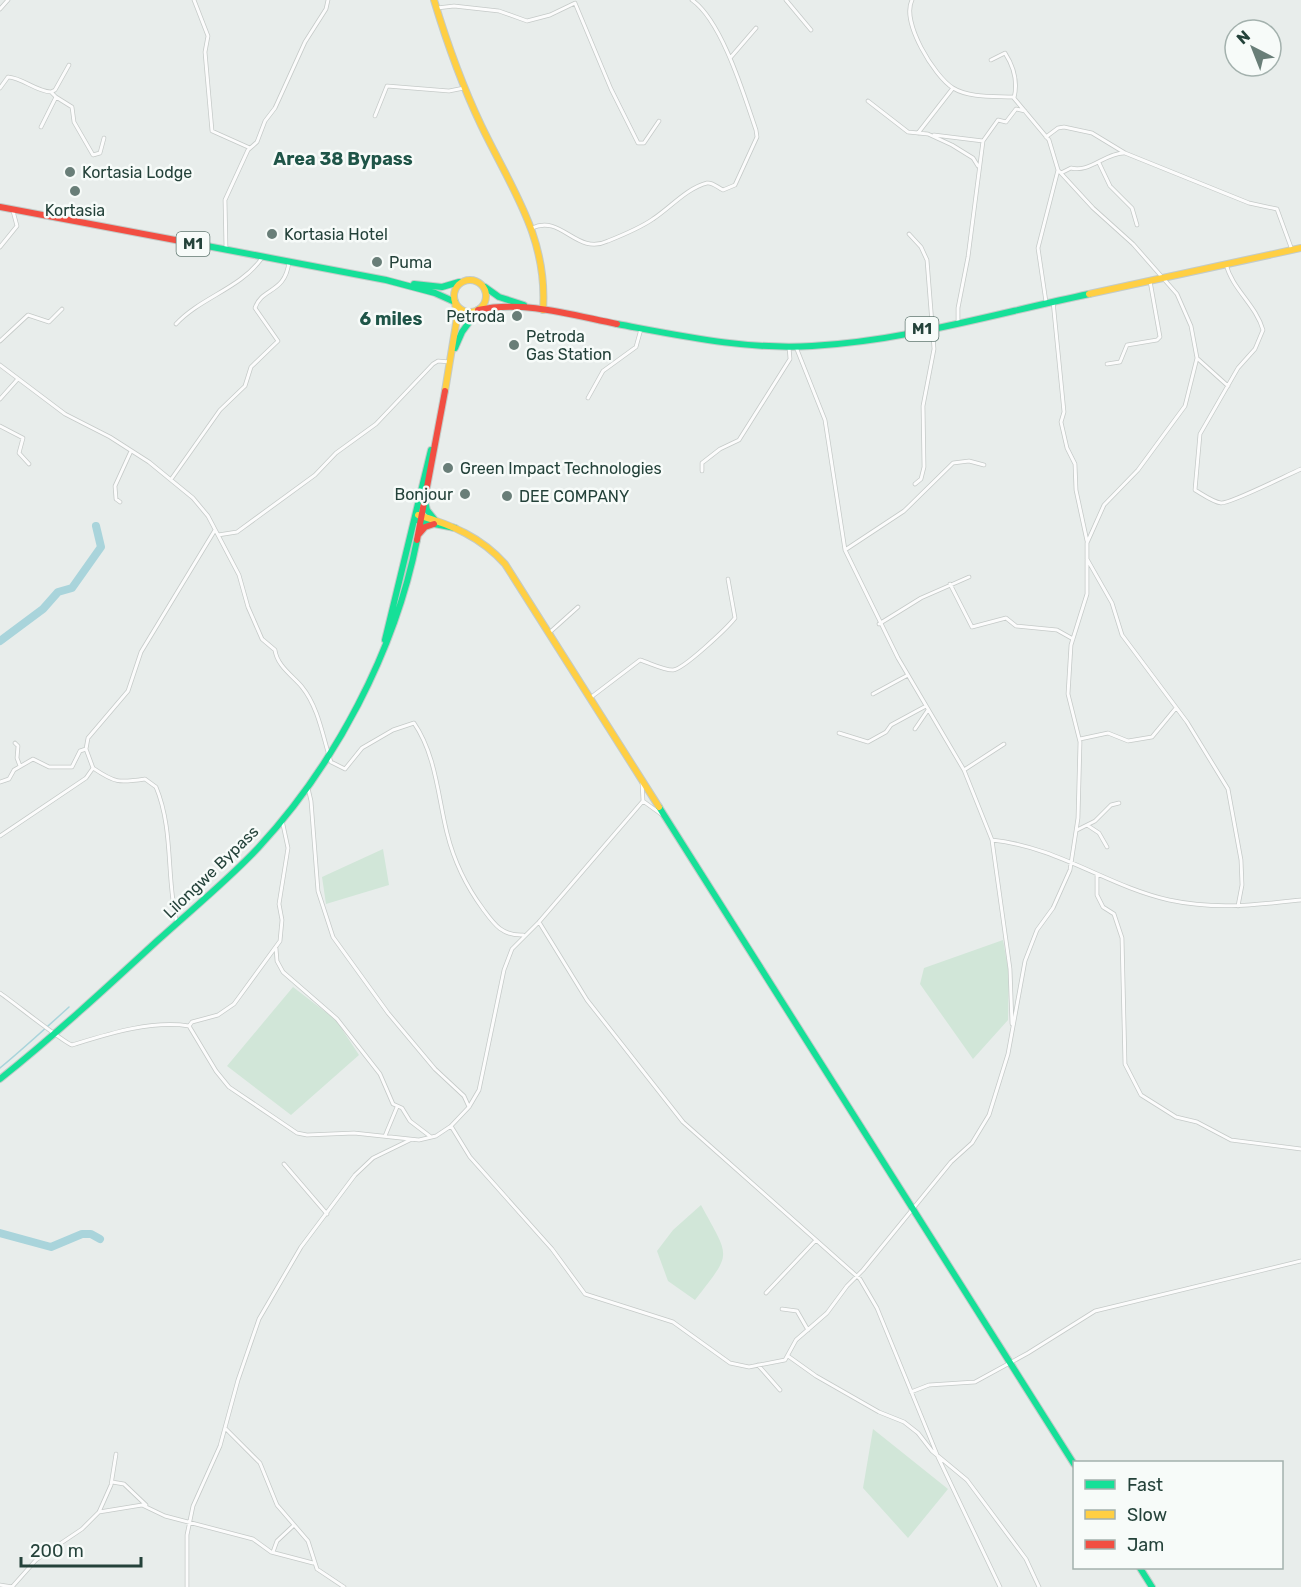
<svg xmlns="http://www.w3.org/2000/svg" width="1301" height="1587" font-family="Rubik,sans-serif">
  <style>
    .green { fill: #d1e6d8 }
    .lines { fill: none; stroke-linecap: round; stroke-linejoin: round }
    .stream { stroke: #a9d4db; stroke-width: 1.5 }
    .river { stroke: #a9d4db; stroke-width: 8 }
    .street-casing { stroke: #c5cac8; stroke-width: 4.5 }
    .fast-casing { stroke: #c3cbc8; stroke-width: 8 }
    .slow-casing { stroke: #c3cbc8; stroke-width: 8 }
    .jam-casing { stroke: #c3cbc8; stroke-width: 8 }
    .street { stroke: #fcfcfc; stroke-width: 3 }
    .fast { stroke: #16e098; stroke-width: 6 }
    .slow { stroke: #ffcf43; stroke-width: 6 }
    .jam { stroke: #f24e42; stroke-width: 6 }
    .poi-dot { fill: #697e78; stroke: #f7fbf9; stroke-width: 2 }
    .labels { text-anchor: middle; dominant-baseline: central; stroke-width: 5; stroke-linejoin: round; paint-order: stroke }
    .shield { fill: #f7fbf9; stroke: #637a73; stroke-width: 1.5 }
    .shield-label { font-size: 15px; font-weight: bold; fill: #24423a }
    .poi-label { font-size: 16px; fill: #24423a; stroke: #f7fbf9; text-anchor: start }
    .street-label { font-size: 16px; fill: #24423a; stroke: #f7fbf9 }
    .neighbourhood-label { font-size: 18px; font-weight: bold; fill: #1f5548; stroke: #f7fbf9 }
  </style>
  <rect width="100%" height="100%" fill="#e8edeb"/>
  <!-- green -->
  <path class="green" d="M383,849L389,885L326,904L322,877Z
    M1003,940L1009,974L1008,1020L973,1059L920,984L924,968Z
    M293,987L336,1020L359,1055L291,1115L227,1066Z
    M701,1205C730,1259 733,1251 695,1300L668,1281L657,1251L673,1230Z
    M873,1429L948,1489L908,1538L863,1488Z"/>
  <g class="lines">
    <!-- stream -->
    <path class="stream" d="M0,1068C24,1048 47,1027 69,1007"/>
    <!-- river -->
    <path class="river" d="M0,641L43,609L58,592L72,588L101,547L96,526
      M0,1233L51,1247L82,1234H91L100,1239"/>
    <defs>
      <path id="street" d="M194,0L208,36L205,52L212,131L250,148
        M786,0L811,30
        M912,0C901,22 934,76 953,88C969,98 995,96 1013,97L1049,140L1058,170L1038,248L1046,302
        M437,8L454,6L499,11L527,21L550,15L575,3L611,89L638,143H644L659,121
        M0,9L8,0
        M731,57L756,28
        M991,60L1005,53C1014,67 1018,82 1014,98
        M0,88L8,77C23,78 35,91 51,92L55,90L69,65
        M56,97L72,107L74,122L93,155L100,153L104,138
        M868,101L908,132L928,134L952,145L973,158L978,166
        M375,116L387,86L449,91L464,88
        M41,127L56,97L51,92
        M918,133L953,88
        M934,135L983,141
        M1046,137L1058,128L1064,127L1092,133L1125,153L1249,203L1277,209L1292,250
        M1099,163L1110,186L1132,208L1137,225
        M1061,173L1071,168C1090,173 1105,153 1124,153
        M532,228C562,214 576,256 608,241C623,235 640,228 653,219C670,208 687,188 707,183C713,182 718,188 723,190L735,185L757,137L756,130C744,95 722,21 692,0
        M909,234L921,247L927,260L934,349L923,406L924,467L921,479L915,484
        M0,247L17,226L13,211
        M226,249L225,200L248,150L257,142L265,121L275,108L305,42L326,9L328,0
        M1226,264C1232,289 1256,305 1263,330L1255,349L1238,368L1200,434L1195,490C1202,494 1213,502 1221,503C1230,504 1287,475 1301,469
        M1053,301L1064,412L1061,422L1067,448L1075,464L1076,490L1087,541
        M958,321V308L968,257L983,141L998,120L1006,122L1016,109L1025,111
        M176,324C201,297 240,289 262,258
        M0,341L28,315L49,322L62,309
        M796,347L825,420L845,550L898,658L964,770L992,840L1010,969L1012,1024
        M1198,359L1228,386
        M1107,364L1120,362L1127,345L1157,340L1160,337L1150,281
        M0,365L65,414L110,437L149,462L193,498L208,516L239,575L248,607L262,639L275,650C277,666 293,676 302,687C319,708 323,738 331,762L345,769L362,748L393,730L414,723C436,755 438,797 447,833C454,861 466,886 483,909C494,924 502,936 523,935
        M588,398L603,371L636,347L641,329
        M0,399L17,380
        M0,426L23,438L19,453L29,464
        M702,471V463L720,449L739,440L790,359L789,347
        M172,478L220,410L245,386L251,367L278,341L255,308C262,287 285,294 289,262
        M120,502L116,499L115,486L131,451
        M218,535L237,532L315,475L336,453L376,424L433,364L438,361L450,362
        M845,550L904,511L953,463L969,461L984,465
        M1087,559L1112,603L1122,635L1187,722L1228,789L1241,860L1242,885L1238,906
        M950,584L972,627L1006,618L1016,626L1057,630L1073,639
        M879,624L921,598L969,577
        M549,633L578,607
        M873,694L908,675
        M590,698L640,660C650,663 663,670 673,670C684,669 727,628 735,618L728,579
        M915,729L928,710
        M839,733L868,742L886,732L891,725L926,706
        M1080,739L1108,733L1128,741L1152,737L1176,708
        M15,743L18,746L17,758L20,766
        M964,770L1004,744
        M0,782L9,779L14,770L33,759L49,767H72L80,751L86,749
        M308,788L311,801L318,891L333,937L388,1013L435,1069L464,1096L469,1107
        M643,801L661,814
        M1087,825L1099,833L1107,847
        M1077,830L1095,821L1111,805L1119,803
        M0,836L86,778L93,768
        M992,840C1059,847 1107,886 1169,900C1216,910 1254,905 1301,900
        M1097,874V895L1103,907L1114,914L1122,938L1125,1064L1141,1095L1176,1117L1197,1122L1231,1140L1301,1149
        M539,922L587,1000L683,1122L860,1279L877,1308L938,1457L1000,1587
        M177,924C166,879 174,830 156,787L145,779C119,783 115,783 93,768L86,749L88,738L128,691L141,652L215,530
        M276,948L277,961L283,972L337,1019L380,1074L393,1104L402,1108L410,1121L431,1137
        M0,993C12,1001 64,1043 72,1045C108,1034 151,1020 189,1026L216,1071L229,1087L297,1133L307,1135L354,1133L419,1140L436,1136L451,1126L469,1107L479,1090L504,970L512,949L539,922L643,801L642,782
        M189,1026L192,1022L218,1015L234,1004L280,941L282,920L279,904L288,848L282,820
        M451,1126L470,1157L552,1249L585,1294L673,1322L730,1363L749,1367L785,1360L796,1340L827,1313L847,1286L863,1270L951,1162L972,1143L989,1115L1008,1054L1025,961L1037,930L1053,908L1070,870L1078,818L1080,742L1068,694L1071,645L1087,594V543L1104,505L1138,470L1185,406L1197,358L1191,326L1177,294L1133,244L1093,208L1058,170
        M385,1136L397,1107
        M284,1164L327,1214
        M766,1293L816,1240
        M782,1309L797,1311L808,1330
        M788,1356L816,1376L879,1412L904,1422L918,1433L932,1451L967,1480L1026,1559L1039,1587
        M758,1365L780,1390
        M911,1392L929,1385L975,1382L1028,1353L1095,1311L1301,1261
        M225,1428L260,1463L277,1505L308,1541L317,1569L344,1587
        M112,1482L124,1484L146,1505
        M99,1512L111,1485L116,1454
        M273,1552L277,1541L293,1526
        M0,1585L13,1587
        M12,1587L36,1560L82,1529L99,1512L142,1505L165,1516L253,1539L271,1552L313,1563
        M187,1587V1535L193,1506L220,1446L238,1380L259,1319L301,1247L355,1175L373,1158L410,1140"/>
      <path id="fast" d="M207,246L386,280L435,293L455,302
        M414,284L442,287L459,282
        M485,287L499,297L524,305
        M617,324C682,336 746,350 812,346C905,341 998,313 1089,294
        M455,348L462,332L478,310
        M425,502L427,510L435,520
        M419,521L455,528
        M385,640L431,450
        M659,807L1074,1464
        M0,1079C55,1035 106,988 157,941C191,910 227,881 258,848C335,765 395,651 417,540
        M1140,1568L1152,1587"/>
      <path id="slow" d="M434,0C447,43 462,85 481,125C511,188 548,237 543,310
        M454 296a16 16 0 1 1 32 0a16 16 0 1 1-32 0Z
        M1089,294L1301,248
        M445,391L457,318L455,302
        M418,515C452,525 481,537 505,564L659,807"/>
      <path id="jam" d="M0,207L207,246
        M478,310C524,300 572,315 617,324
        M418,535L425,527L434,524
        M417,540L445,391"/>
    </defs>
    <!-- street casing -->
    <use href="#street" class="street-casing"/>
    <!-- fast casing -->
    <use href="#fast" class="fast-casing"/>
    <!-- slow casing -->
    <use href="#slow" class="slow-casing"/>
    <!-- jam casing -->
    <use href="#jam" class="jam-casing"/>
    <!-- street -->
    <use href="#street" class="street"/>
    <!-- fast -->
    <use href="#fast" class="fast"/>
    <!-- slow -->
    <use href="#slow" class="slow"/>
    <!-- jam -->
    <use href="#jam" class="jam"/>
  </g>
  <!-- markers -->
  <g class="poi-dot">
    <circle cx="70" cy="172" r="6"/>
    <circle cx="75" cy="191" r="6"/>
    <circle cx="272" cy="234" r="6"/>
    <circle cx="377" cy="262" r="6"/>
    <circle cx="517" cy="316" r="6"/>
    <circle cx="514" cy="345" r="6"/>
    <circle cx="448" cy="468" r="6"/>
    <circle cx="465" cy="494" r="6"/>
    <circle cx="507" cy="496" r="6"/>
  </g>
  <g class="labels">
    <!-- shield labels -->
    <g class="shield">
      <rect x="176.5" y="232" width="33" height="24" rx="4.5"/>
      <rect x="905.5" y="317" width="33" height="24" rx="4.5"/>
    </g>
    <g class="shield-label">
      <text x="193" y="244">M1</text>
      <text x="922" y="329">M1</text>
    </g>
    <!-- poi labels -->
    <g class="poi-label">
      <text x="82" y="172">Kortasia Lodge</text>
      <text x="75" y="210" text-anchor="middle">Kortasia</text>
      <text x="284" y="234">Kortasia Hotel</text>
      <text x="389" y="262">Puma</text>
      <text x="505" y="316" text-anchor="end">Petroda</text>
      <text x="526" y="336">Petroda<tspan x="526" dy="18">Gas Station</tspan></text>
      <text x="460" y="468">Green Impact Technologies</text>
      <text x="453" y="494" text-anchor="end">Bonjour</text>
      <text x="519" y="496">DEE COMPANY</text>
    </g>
    <!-- street labels -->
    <g class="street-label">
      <text transform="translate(211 872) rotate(-44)">Lilongwe Bypass</text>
    </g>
    <!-- neighbourhood labels -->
    <g class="neighbourhood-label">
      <text x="343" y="159">Area 38 Bypass</text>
      <text x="391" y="319">6 miles</text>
    </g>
  </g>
  <!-- legend -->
  <rect x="1073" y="1461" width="210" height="108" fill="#f7fbf9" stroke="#a3b1ad" stroke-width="1.5"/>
  <rect x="1085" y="1480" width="30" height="9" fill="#16e098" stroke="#a3b1ad" stroke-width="1.5"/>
  <text x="1127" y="1491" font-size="18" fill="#24423a">Fast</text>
  <rect x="1085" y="1510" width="30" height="9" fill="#ffcf43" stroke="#a3b1ad" stroke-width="1.5"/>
  <text x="1127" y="1521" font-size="18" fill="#24423a">Slow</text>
  <rect x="1085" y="1540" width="30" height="9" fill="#f24e42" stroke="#a3b1ad" stroke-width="1.5"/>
  <text x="1127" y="1551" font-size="18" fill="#24423a">Jam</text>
  <!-- north arrow -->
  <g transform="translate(1253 48) rotate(318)"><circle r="28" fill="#f7fbf9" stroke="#a3b1ad" stroke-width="1.5"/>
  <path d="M0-4.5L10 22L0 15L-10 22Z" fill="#697e78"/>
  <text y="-9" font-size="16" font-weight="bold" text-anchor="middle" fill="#24423a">N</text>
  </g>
  <!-- scale -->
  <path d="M21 1557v9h120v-9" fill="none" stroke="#24423a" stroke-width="3"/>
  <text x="30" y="1557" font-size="18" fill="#24423a" stroke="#f7fbf9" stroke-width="4.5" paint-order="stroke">200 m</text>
</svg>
